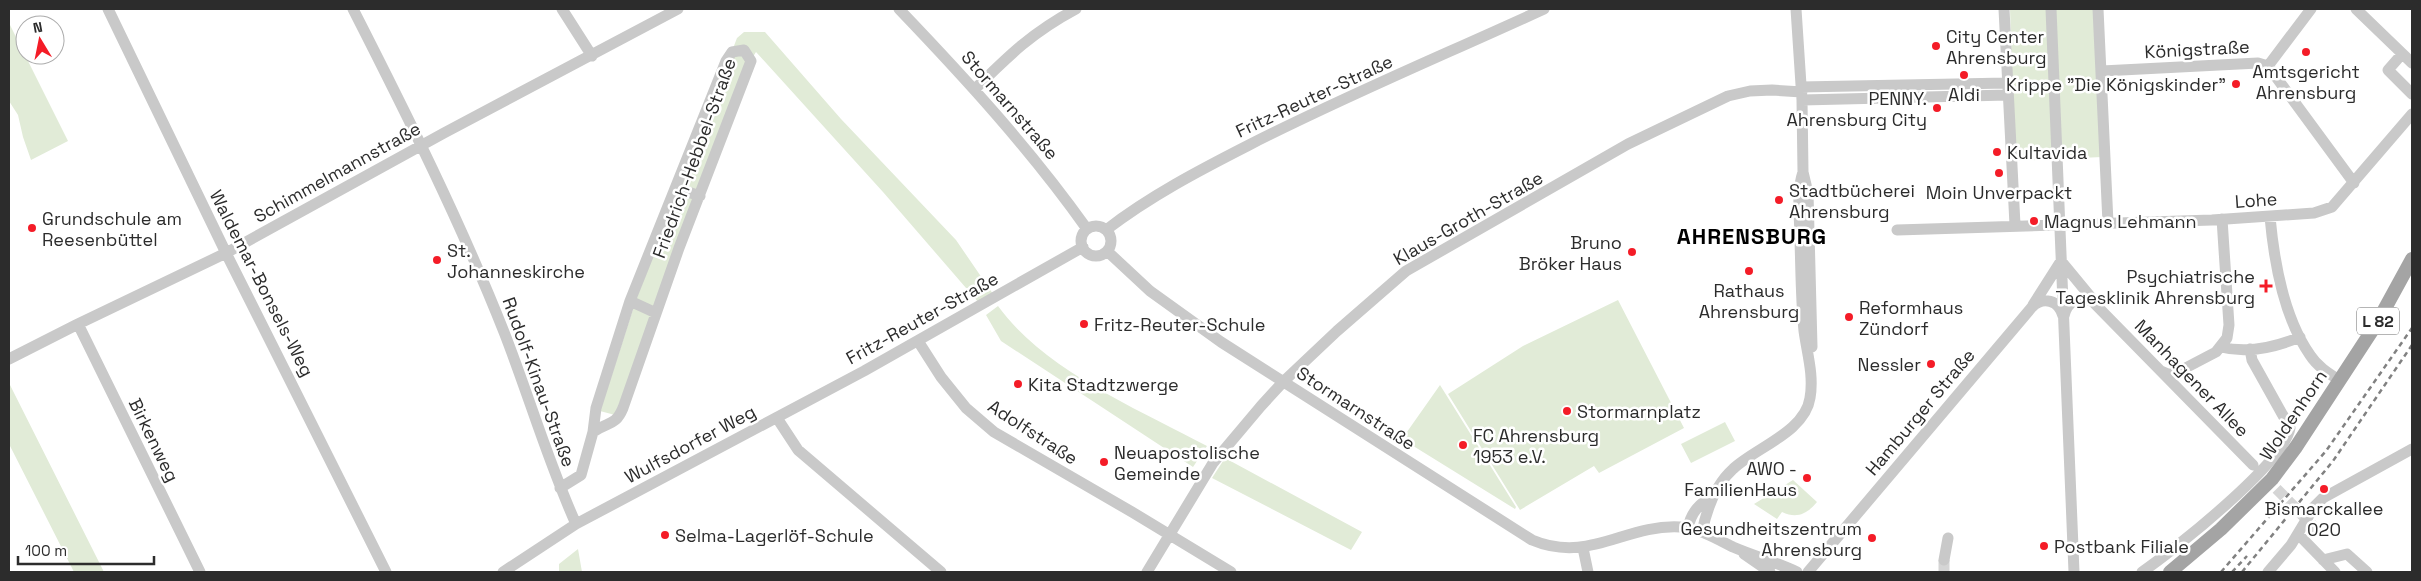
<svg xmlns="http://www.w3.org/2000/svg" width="2421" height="581" font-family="'Space Grotesk',sans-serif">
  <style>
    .green { fill: #e1ebd7 }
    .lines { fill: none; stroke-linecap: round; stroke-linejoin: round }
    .minor-tunnel { stroke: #d5d5d5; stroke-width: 11; stroke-dasharray: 11 5.5; stroke-linecap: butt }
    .minor { stroke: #c9c9c9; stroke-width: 11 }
    .major { stroke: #a4a4a4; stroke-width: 14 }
    .rail { stroke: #818181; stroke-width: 2.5; stroke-dasharray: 5 4; stroke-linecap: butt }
    .poi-dot { fill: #f41c27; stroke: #fff; stroke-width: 2 }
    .labels { text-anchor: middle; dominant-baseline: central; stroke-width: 5; stroke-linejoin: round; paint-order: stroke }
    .shield { fill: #fff; stroke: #6b6b6b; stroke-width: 1 }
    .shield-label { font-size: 16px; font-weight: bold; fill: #2c2c2c }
    .poi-label { font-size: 18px; fill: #2c2c2c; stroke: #fff; text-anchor: start }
    .street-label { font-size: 18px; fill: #2c2c2c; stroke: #fff }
    .district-label { font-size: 22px; font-weight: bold; letter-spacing: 1px; fill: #000; stroke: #fff }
  </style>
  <rect width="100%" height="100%" fill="#fff"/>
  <!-- green -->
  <path class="green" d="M2010,9H2095L2102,157L2015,161Z
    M9,23L68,141L31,160L23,137L18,115L9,101Z
    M744,32H765L841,119L956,240L993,294L979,303L883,192L756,52L744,71L615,415L600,411L637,297L737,38Z
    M1618,300L1684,428L1599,473L1594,466L1520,510L1448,394L1523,346Z
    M998,306C1045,371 1138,409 1207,446L1193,467L1001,341L986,315Z
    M9,383L104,572H74L9,444Z
    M1440,385L1516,507L1515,509L1402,439Z
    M1725,422L1735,441L1691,463L1681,444Z
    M1225,458L1362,532L1351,550L1212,478Z
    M1793,480L1817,502C1807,514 1797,519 1782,512L1777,519L1754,504Z
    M578,549L582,572H559V564Z"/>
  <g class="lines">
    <!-- minor-tunnel -->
    <path class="minor-tunnel" d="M2265,477L2317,530
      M1944,560V572"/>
    <!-- minor -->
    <path class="minor" d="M108,9L226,253L386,572
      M353,9C407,115 460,221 504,332C529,396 548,462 576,524
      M562,9L592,56
      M899,9C966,79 1031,150 1087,229
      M1796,9L1802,100L1803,172L1808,193L1812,347
      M2004,9L2015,225
      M2051,9L2074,572
      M2098,9L2108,223
      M2356,9L2412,63
      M2402,54L2388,70L2412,94
      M2268,66L2311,9
      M2102,71L2258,63L2268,66L2354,183
      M1801,87L2007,83
      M975,89C1009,55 1033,32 1076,9
      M1802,100L2008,95
      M676,188L700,196
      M2270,217C2274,261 2284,318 2310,355C2317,366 2328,373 2339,380
      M1081 241a15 15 0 1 1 30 0a15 15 0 1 1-30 0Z
      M1106,230C1150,196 1200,170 1249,145C1345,96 1446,54 1544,9
      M1897,230L2212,220L2314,213L2332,207L2412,114
      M1107,251L1150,291L1221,342L1532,540C1589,564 1625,524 1680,527C1699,528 1717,539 1733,547C1754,556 1776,562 1797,572
      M630,301L656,313
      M2033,305L2061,261L2094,301
      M2064,316C2067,301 2080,295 2093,302L2253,465
      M78,324L200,572
      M918,341L941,377L966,408L994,432L1132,512L1231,572
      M2221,347C2248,354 2276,347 2300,337
      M9,359L78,324L226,253L444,133L678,9
      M2161,371L2168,374H2174L2216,352L2227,338L2229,325L2222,219
      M777,418L798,450L941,572
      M560,488L581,475L593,432L596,408L630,301L726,61L732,52L744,50L751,61L679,248L623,408C615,427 608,421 593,432
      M1688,528C1691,512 1700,503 1714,495
      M1702,532C1707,508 1715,485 1733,469C1755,448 1805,432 1810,398C1814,375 1807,353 1804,331C1801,301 1801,270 1800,240C1800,217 1796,193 1803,172
      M2298,534L2335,572
      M1583,548L1588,572
      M1744,554L1770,572
      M1944,560L1948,538
      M2323,560L2347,554L2367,572
      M503,572L576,524L864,371L1083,247
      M1147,572L1213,463L1261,406L1283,382L1337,331L1406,271L1628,144L1728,96L1750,91L1772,90L1802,92
      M1808,572L2032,307C2043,296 2059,300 2063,316
      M2142,572C2173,551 2285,462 2290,428L2252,360L2250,349
      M2268,572L2291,545L2314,507L2323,498L2412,449"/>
    <!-- major -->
    <path class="major" d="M2170,572L2221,529L2272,479L2296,447L2377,323L2412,259"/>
    <!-- rail -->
    <path class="rail" d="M2221,572L2326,451L2412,328
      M2232,572L2247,556
      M2242,572L2333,461L2412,345"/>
  </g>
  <!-- markers -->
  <g class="poi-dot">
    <circle cx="1936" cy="46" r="5"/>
    <circle cx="2306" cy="52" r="5"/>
    <circle cx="1964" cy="75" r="5"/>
    <circle cx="2236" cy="84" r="5"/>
    <circle cx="1937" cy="108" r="5"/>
    <circle cx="1997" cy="152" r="5"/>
    <circle cx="1999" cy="173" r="5"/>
    <circle cx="1779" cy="200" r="5"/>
    <circle cx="2034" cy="221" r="5"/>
    <circle cx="32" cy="228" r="5"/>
    <circle cx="1632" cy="252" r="5"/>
    <circle cx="437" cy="260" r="5"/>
    <circle cx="1749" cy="271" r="5"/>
    <path d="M2263.5 278.5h5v5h5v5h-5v5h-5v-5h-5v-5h5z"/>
    <circle cx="1849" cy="317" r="5"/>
    <circle cx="1084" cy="324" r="5"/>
    <circle cx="1931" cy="364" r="5"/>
    <circle cx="1018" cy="384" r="5"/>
    <circle cx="1567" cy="411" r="5"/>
    <circle cx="1463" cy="445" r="5"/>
    <circle cx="1104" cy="462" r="5"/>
    <circle cx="1807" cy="478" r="5"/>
    <circle cx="2324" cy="489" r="5"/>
    <circle cx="665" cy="535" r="5"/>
    <circle cx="1872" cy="538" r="5"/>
    <circle cx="2044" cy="546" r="5"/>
  </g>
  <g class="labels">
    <!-- shield labels -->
    <rect class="shield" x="2357" y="307.5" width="42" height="27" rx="4"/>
    <g class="shield-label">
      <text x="2378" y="321">L 82</text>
    </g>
    <!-- poi labels -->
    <g class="poi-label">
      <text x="1946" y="36">City Center<tspan x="1946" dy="21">Ahrensburg</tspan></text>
      <text x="2306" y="71" text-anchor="middle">Amtsgericht<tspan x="2306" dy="21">Ahrensburg</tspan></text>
      <text x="2226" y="84" text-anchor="end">Krippe "Die Königskinder"</text>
      <text x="1964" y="94" text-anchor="middle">Aldi</text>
      <text x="1927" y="98" text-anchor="end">PENNY.<tspan x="1927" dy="21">Ahrensburg City</tspan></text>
      <text x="2007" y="152">Kultavida</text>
      <text x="1789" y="190">Stadtbücherei<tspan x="1789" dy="21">Ahrensburg</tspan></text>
      <text x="1999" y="192" text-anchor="middle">Moin Unverpackt</text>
      <text x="42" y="218">Grundschule am<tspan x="42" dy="21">Reesenbüttel</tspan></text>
      <text x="2044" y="221">Magnus Lehmann</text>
      <text x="1622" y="242" text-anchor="end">Bruno<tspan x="1622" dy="21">Bröker Haus</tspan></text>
      <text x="447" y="250">St.<tspan x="447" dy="21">Johanneskirche</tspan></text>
      <text x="2255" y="276" text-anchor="end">Psychiatrische<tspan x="2255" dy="21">Tagesklinik Ahrensburg</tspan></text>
      <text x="1749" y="290" text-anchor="middle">Rathaus<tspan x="1749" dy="21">Ahrensburg</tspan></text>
      <text x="1859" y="307">Reformhaus<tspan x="1859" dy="21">Zündorf</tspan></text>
      <text x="1094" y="324">Fritz-Reuter-Schule</text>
      <text x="1921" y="364" text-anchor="end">Nessler</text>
      <text x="1028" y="384">Kita Stadtzwerge</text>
      <text x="1577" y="411">Stormarnplatz</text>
      <text x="1473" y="435">FC Ahrensburg<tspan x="1473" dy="21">1953 e.V.</tspan></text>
      <text x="1114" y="452">Neuapostolische<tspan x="1114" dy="21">Gemeinde</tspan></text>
      <text x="1797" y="468" text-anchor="end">AWO -<tspan x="1797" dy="21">FamilienHaus</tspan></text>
      <text x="2324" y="508" text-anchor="middle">Bismarckallee<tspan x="2324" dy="21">020</tspan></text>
      <text x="1862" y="528" text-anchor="end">Gesundheitszentrum<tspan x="1862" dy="21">Ahrensburg</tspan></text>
      <text x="675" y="535">Selma-Lagerlöf-Schule</text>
      <text x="2054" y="546">Postbank Filiale</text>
    </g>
    <!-- street labels -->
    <g class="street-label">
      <text transform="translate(2197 49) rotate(-3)">Königstraße</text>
      <text transform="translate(1314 96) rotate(-25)">Fritz-Reuter-Straße</text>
      <text transform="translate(1010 105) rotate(49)">Stormarnstraße</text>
      <text transform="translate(694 158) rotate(-70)">Friedrich-Hebbel-Straße</text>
      <text transform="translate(337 172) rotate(-29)">Schimmelmannstraße</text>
      <text transform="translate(2256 200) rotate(-4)">Lohe</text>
      <text transform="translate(1468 218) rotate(-30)">Klaus-Groth-Straße</text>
      <text transform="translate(262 283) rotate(63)">Waldemar-Bonsels-Weg</text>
      <text transform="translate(922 318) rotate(-29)">Fritz-Reuter-Straße</text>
      <text transform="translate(2192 378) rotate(46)">Manhagener Allee</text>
      <text transform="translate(539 382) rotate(70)">Rudolf-Kinau-Straße</text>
      <text transform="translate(1356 408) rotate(33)">Stormarnstraße</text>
      <text transform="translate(1920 412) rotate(-50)">Hamburger Straße</text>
      <text transform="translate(2293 415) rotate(-56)">Woldenhorn</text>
      <text transform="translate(1033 432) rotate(33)">Adolfstraße</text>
      <text transform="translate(154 440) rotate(64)">Birkenweg</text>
      <text transform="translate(690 444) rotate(-28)">Wulfsdorfer Weg</text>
    </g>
    <!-- district labels -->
    <g class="district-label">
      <text x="1752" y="236">AHRENSBURG</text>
    </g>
  </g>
  <!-- border -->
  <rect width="2421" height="581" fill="none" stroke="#2c2c2c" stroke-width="20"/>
  <!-- north arrow -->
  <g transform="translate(40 40) rotate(350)"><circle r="24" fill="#ffffff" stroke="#ababab"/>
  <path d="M0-4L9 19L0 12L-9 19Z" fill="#f41c27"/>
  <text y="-8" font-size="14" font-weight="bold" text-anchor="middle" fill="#2c2c2c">N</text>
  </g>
  <!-- scale -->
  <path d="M18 556v8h136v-8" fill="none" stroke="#2c2c2c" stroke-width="2.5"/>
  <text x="25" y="556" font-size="15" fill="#2c2c2c" stroke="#ffffff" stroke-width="4" paint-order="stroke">100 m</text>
</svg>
